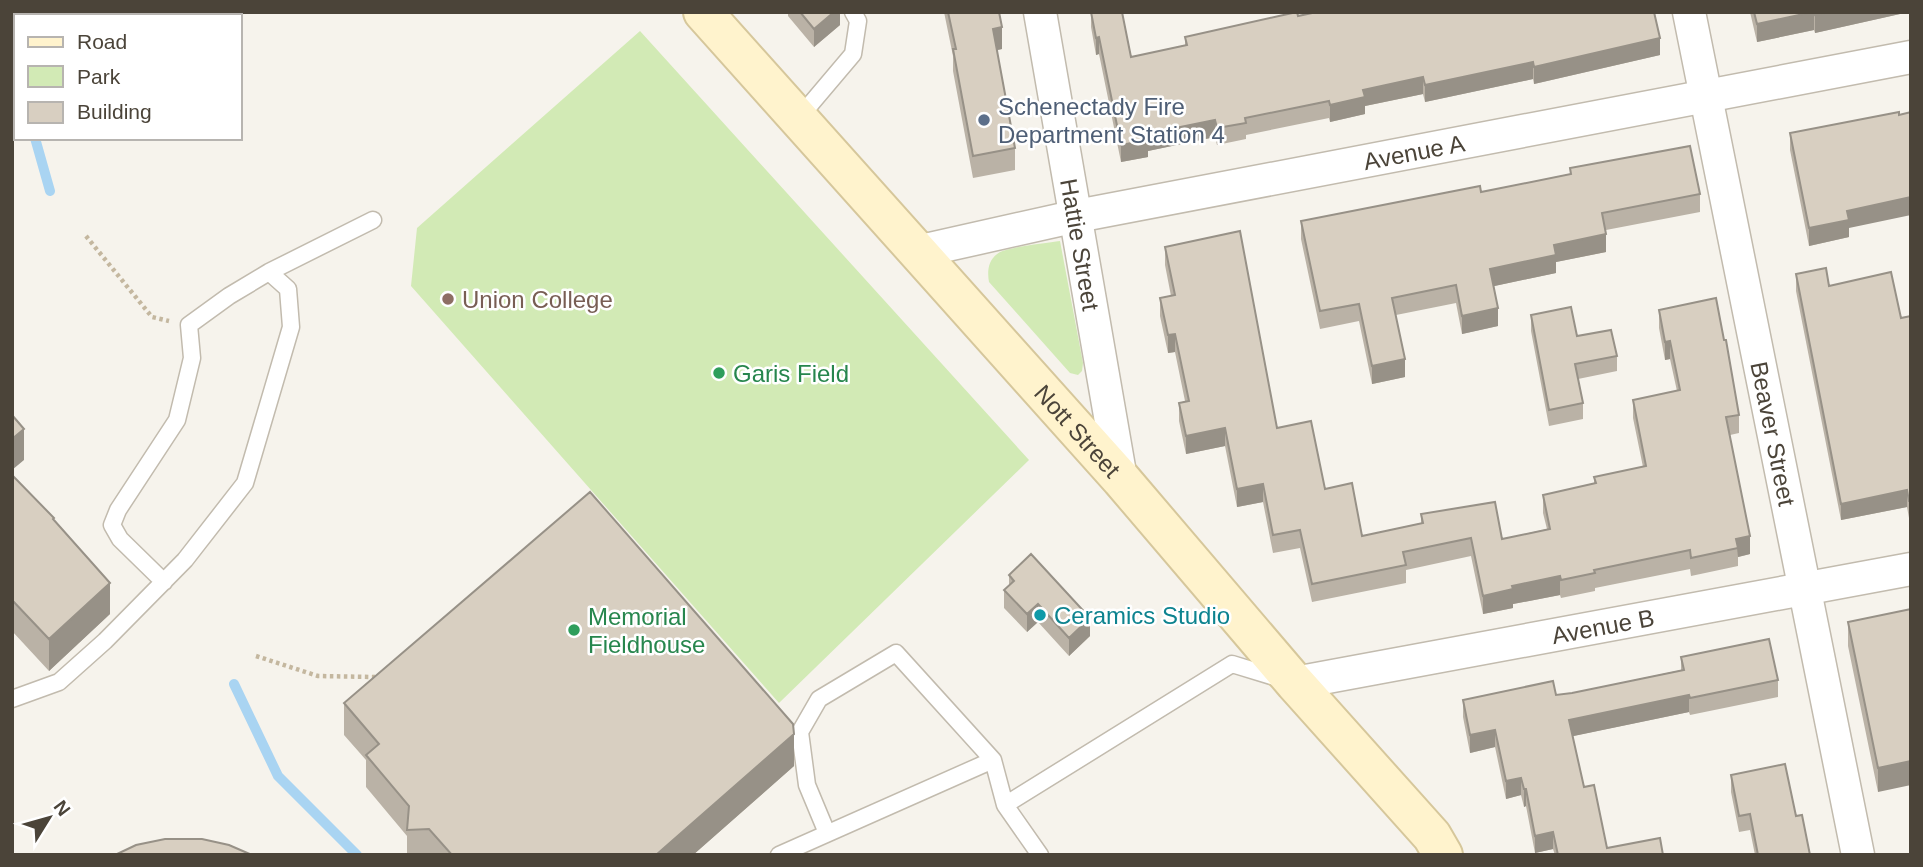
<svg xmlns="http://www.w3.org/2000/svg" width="1923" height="867" font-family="Arial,sans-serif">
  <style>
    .green { fill: #d2eab5 }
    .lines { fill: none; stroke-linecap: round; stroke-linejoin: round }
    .stream { stroke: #a9d4f2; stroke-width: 10 }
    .lane-casing { stroke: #c2bbae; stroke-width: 19 }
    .street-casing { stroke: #c2bbae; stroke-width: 35 }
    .secondary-casing { stroke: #d6c79b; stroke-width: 42 }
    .path { stroke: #c4b79f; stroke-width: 4.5; stroke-dasharray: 3.5 3.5; stroke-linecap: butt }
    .lane { stroke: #fff; stroke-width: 16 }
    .street { stroke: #fff; stroke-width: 32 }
    .secondary { stroke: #fff3cd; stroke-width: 38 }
    .wall { fill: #bab2a6 }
    .shaded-wall { fill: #979187 }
    .building { fill: #d8cfc1; stroke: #979187; stroke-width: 2 }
    .service-dot { fill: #5c6f8a; stroke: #fff; stroke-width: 2.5 }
    .education-dot { fill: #8d6e63; stroke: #fff; stroke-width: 2.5 }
    .leisure-dot { fill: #2e9e5b; stroke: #fff; stroke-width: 2.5 }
    .culture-dot { fill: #0f9aa8; stroke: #fff; stroke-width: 2.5 }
    .labels { text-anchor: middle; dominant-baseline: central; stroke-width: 5; stroke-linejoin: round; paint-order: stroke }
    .service-label { font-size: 24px; fill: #4e5e75; stroke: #fff; text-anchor: start }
    .street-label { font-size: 24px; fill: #4b4439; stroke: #fff }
    .education-label { font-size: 24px; fill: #785e54; stroke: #fff; text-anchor: start }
    .leisure-label { font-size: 24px; fill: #27864d; stroke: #fff; text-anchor: start }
    .culture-label { font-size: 24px; fill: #0d838f; stroke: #fff; text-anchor: start }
  </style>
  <rect width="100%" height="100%" fill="#f6f3ec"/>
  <!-- green -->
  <path class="green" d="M640,31L1029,460L779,703L411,286L417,228Z
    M1060,241L1083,363L1082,371L1078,375L1070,373L989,282C987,271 988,259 1000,252C1010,247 1046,243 1060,241Z"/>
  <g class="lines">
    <!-- stream -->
    <path class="stream" d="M12,69L16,80
      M35,138L50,191
      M234,684L278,776L357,855"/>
    <defs>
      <path id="lane" d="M798,119L853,54L858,21L853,12
        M269,272L373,220
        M12,699L59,682L105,641L185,560L245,483L291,327L288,289L269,272L229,296L189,325L192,358L177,420L118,510L112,525L120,539L164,582
        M827,833L807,785L800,732L819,699L896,653L993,760L1005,805
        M779,855L993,760
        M1040,855L1005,805L1232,664L1281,679"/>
      <g id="street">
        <path id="s1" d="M1040,12L1121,479"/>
        <path id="s2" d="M1689,12L1858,855"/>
        <path id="s3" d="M916,252L1077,216L1911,57"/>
        <path id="s4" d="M1295,683L1911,569"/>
      </g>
      <g id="secondary">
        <path id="s5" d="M703,12L1121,479L1295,683L1432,836L1443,855"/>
      </g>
    </defs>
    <!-- lane casing -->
    <use href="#lane" class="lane-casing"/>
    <!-- street casing -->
    <use href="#street" class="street-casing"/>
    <!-- secondary casing -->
    <use href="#secondary" class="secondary-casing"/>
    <!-- path -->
    <path class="path" d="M86,236L152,317L169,321
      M256,656L318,676L374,677L377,676"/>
    <!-- lane -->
    <use href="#lane" class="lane"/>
    <!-- street -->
    <use href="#street" class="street"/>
    <!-- secondary -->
    <use href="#secondary" class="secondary"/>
  </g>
  <!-- wall -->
  <path class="wall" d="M788,12H840V25L814,47L788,16Z
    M944,12H999L1002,49L997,50L1015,148V170L973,178L953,71V56Z
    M1091,12H1125L1122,13L1131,57L1185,45V37L1298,16L1660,55L1534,84L1533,79L1425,102L1423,94L1365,106V114L1330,122L1329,118L1246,135V139L1217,145L1215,137L1148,151V157L1121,162L1099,54L1096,55L1091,27Z
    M1750,12H1900V14L1815,33L1814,30L1757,42Z
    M1790,133L1849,228V237L1809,246L1790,150Z
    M1570,168L1700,194V212L1606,230V252L1556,262V273L1494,286L1498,326L1462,334L1456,303L1396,315L1405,377L1372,384L1359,321L1320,329L1301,239V221L1481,192L1570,174Z
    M1165,247L1277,428L1362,536L1421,523V514L1502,539L1547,529L1543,513V495L1594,484V477L1643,467L1633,418V400L1677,391L1670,359L1665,360L1659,328V310L1739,415V433L1730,435L1750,554L1738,557V566L1691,576L1690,569L1595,588V591L1561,598L1560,595L1513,604V608L1483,614L1471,556L1406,570V583L1312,602L1300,548L1273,553L1263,502L1237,507L1225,446L1186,454L1179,421V403L1185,401L1175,352L1168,353L1160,316V298L1171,296L1165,265Z
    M1796,274L1829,286L1901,318L1911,316L1909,518L1907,507L1841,520L1796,291Z
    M1531,315L1617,356V371L1578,379L1583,403V419L1549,426L1531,331Z
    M12,475L54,521L110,614L49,671L12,631Z
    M1009,575L1090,636L1069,656L1038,622L1027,632L1004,608V590L1009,585Z
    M1911,609L1878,792L1848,646V622Z
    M1681,657L1778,680V697L1690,715L1689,712L1573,736L1584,787L1607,848L1663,855H1555L1553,849L1535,853L1526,806L1524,807L1521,795L1506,799L1495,747L1470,753L1463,717V700L1556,695L1572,693L1681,670Z
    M344,703L794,766L693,855H407V836L366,787V760L344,735Z
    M1731,775L1796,816L1810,855H1755L1750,830L1739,832L1731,792Z"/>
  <!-- shaded-wall -->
  <path class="shaded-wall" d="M834,12H840V25L814,47V29Z
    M1814,12V30L1757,42V24Z
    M1829,12H1900V14L1815,33V15Z
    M1002,27V49L993,51V29Z
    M1099,37V54L1096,55V38Z
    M1660,38V55L1534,84V67Z
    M1533,62V79L1425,102V85Z
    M1423,77V94L1365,106V114L1330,122V105L1363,90Z
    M1215,120V137L1148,151V157L1121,162V145L1146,134Z
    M1911,197V215L1849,228V237L1809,246V228L1847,211Z
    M1606,234V252L1556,262V273L1490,287V269L1554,245Z
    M1498,308V326L1462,334V316Z
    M1175,334V352L1168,353V335Z
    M1670,341V359L1665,360V342Z
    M1405,359V377L1372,384V366Z
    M1225,428V446L1186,454V436Z
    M24,429V460L12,470V439Z
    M1263,484V502L1237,507V489Z
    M1907,490V507L1841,520V504Z
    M1909,501H1911V518H1909Z
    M1750,536V554L1738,557L1736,539Z
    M1560,576V595L1513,604V608L1483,614V596L1512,586Z
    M110,583V614L49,671V639Z
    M1038,604V622L1027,632V614Z
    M1090,618V636L1069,656V638Z
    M1689,695V712L1569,737V720Z
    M1495,730V747L1470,753V735Z
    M794,734V766L693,855H656Z
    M1911,761V785L1878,792V768Z
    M1521,778V795L1506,799V781Z
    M1524,789H1526V806L1524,807Z
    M1553,832V849L1535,853V836Z"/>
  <!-- building -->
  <path class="building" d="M800,12H834L814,29Z
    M948,12H999L1002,27L993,29L1015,148L973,156L953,49H956Z
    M1091,12H1122L1131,57L1187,45L1185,37L1297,12L1298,16L1317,12H1654L1660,38L1534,67L1533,62L1425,85L1423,77L1363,90L1365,97L1330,105L1329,101L1245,118L1246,123L1217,128L1215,120L1146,134L1148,140L1121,145L1099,37L1096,38Z
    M1754,12H1813L1757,24Z
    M1814,12H1829L1815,15Z
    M1899,112V115L1911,112V197L1847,211L1849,220L1809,228L1790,133Z
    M1690,146L1700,194L1602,213L1606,234L1554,245L1556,255L1490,269L1498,308L1462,316L1456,285L1392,298L1405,359L1372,366L1359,304L1320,311L1301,221L1480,186L1481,192L1571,174L1570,168Z
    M1240,231L1277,428L1311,421L1325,489L1352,483L1362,536L1423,523L1421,514L1495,502L1502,539L1550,529L1543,495L1596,483L1594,477L1646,466L1633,400L1680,390L1670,341L1665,342L1659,310L1716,298L1724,340H1726L1739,415L1726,417L1750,536L1736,539L1738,548L1691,558L1690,550L1594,570L1595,573L1561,580L1560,576L1512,586L1513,589L1483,596L1471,538L1403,552L1406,565L1312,584L1300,530L1273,535L1263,484L1237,489L1225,428L1186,436L1179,403L1189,401L1175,334L1168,335L1160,298L1175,295L1165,247Z
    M1826,268L1829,286L1891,272L1901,318L1911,316V501H1909L1907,490L1841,504L1796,274Z
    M1571,307L1577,336L1611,330L1617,356L1575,364L1583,403L1549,410L1531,315Z
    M12,415L24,429L12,439Z
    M12,475L54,518L53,519L110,583L49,639L12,600Z
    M590,492L793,724L794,734L656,855H452L429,829L407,830L409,806L366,755L379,744L344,703Z
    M1031,554L1090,618L1069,638L1038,604L1027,614L1004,590L1014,581L1009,575Z
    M1911,609V761L1878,768L1848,622Z
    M1769,639L1778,680L1690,698L1689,695L1569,720L1584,787L1594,785L1607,848L1660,838L1663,855H1558L1553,832L1535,836L1526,789H1524L1521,778L1506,781L1495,730L1470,735L1463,700L1553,681L1556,695L1572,693L1684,670L1681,657Z
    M1785,764L1796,816L1802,815L1810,855H1758L1750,814L1739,816L1731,775Z
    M165,839H202L229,845L252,855H115L136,845Z"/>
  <!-- markers -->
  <circle class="service-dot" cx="984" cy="120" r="7"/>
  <circle class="education-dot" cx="448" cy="299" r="7"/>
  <g class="leisure-dot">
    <circle cx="719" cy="373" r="7"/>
    <circle cx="574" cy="630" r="7"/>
  </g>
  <circle class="culture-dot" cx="1040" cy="615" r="7"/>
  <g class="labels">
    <!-- service labels -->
    <g class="service-label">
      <text x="998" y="106">Schenectady Fire<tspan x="998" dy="28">Department Station 4</tspan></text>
    </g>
    <!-- street labels -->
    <g class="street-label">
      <text stroke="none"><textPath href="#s3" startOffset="508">Avenue A</textPath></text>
      <text stroke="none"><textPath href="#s1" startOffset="236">Hattie Street</textPath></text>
      <text stroke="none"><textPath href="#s5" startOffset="562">Nott Street</textPath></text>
      <text stroke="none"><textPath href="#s2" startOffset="430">Beaver Street</textPath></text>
      <text stroke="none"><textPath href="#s4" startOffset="313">Avenue B</textPath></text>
    </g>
    <!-- education labels -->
    <g class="education-label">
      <text x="462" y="299">Union College</text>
    </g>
    <!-- leisure labels -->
    <g class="leisure-label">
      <text x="733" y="373">Garis Field</text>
      <text x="588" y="616">Memorial<tspan x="588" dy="28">Fieldhouse</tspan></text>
    </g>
    <!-- culture labels -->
    <g class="culture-label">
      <text x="1054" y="615">Ceramics Studio</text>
    </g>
  </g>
  <!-- border -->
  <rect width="1923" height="867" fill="none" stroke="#4b4439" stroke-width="28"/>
  <!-- legend -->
  <rect x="14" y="14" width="228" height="126" fill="#ffffff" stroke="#b7b4b0" stroke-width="2"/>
  <rect x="28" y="37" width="35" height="10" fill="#fff3cd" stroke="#b7b4b0" stroke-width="2"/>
  <text x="77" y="49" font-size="21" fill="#4b4439">Road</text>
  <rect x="28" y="66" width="35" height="21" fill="#d2eab5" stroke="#b7b4b0" stroke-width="2"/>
  <text x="77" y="84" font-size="21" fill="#4b4439">Park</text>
  <rect x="28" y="102" width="35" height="21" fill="#d8cfc1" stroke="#b7b4b0" stroke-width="2"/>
  <text x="77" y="119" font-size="21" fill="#4b4439">Building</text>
  <!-- north arrow -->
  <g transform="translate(49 818) rotate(53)" stroke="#ffffff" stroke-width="5" paint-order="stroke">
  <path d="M0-5L12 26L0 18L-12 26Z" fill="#4b4439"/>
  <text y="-10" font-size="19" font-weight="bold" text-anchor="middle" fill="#4b4439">N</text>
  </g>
</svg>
